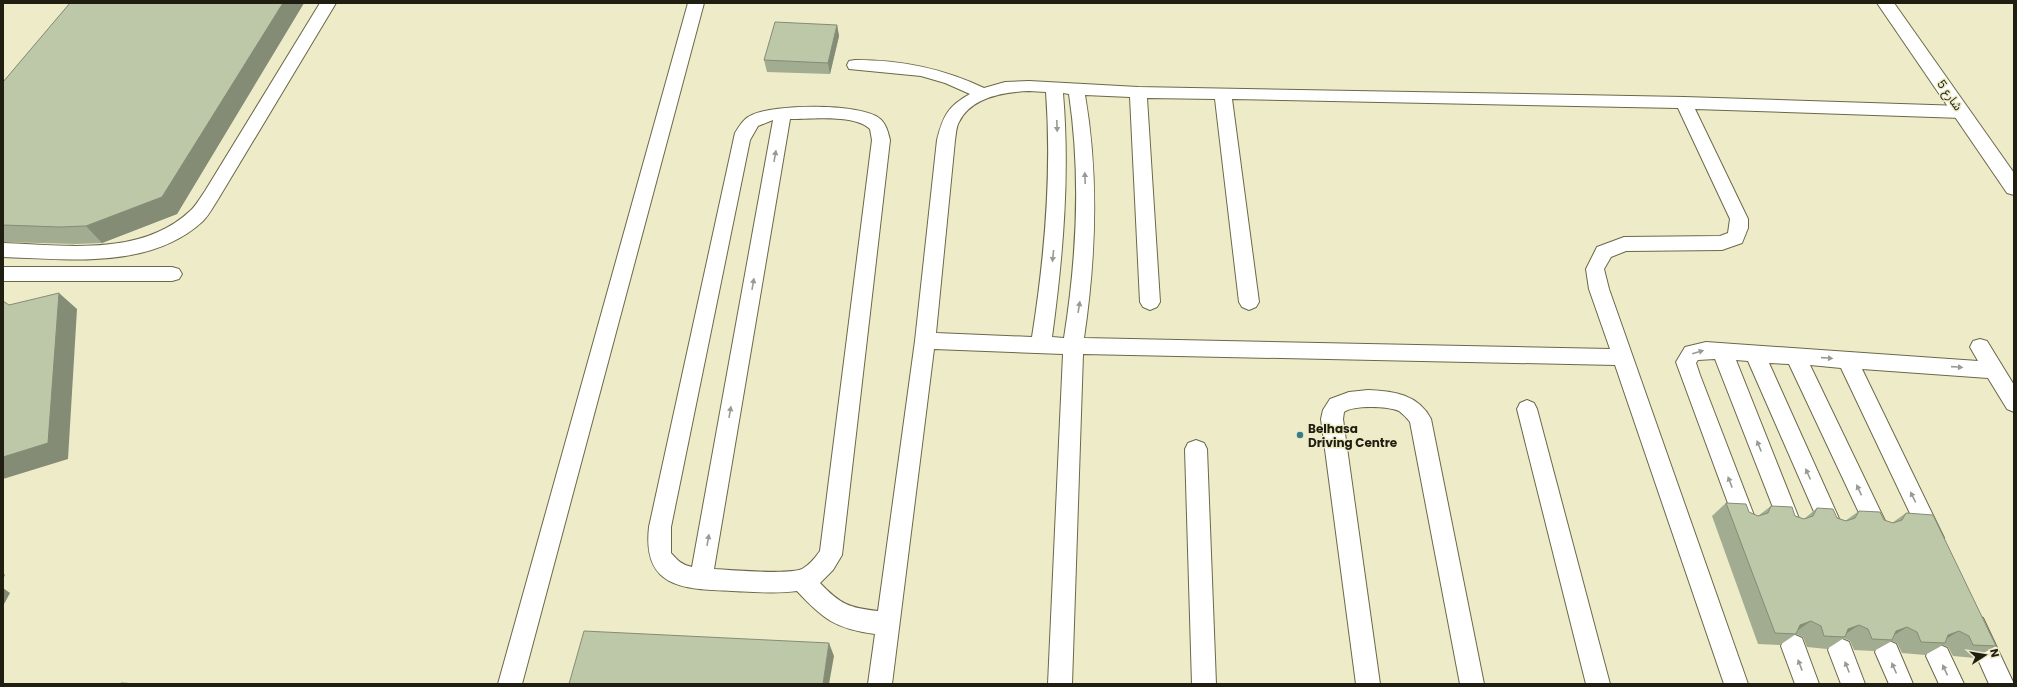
<svg xmlns="http://www.w3.org/2000/svg" width="2017" height="687" font-family="Poppins,'Noto Sans Arabic',sans-serif">
  <style>
    .lines { fill: none; stroke-linecap: round; stroke-linejoin: round }
    .service-casing { stroke: #6b6849; stroke-width: 2 }
    .minor-casing { stroke: #6b6849; stroke-width: 2 }
    .service { fill: #fff; fill-rule: evenodd }
    .minor { fill: #fff; fill-rule: evenodd }
    .wall { fill: #a2ac90 }
    .shaded-wall { fill: #848c76 }
    .building { fill: #bcc8a8; stroke: #848c76 }
    .oneway { fill: #9a9a94 }
    .poi-dot { fill: #367c89; stroke: #eeebc8; stroke-width: 1.5 }
    .labels { text-anchor: middle; dominant-baseline: central; stroke-width: 3; stroke-linejoin: round; paint-order: stroke }
    .street-label { font-size: 12px; fill: #1f1e11; stroke: #eeebc8 }
    .poi-label { font-size: 12px; font-weight: bold; fill: #1f1e11; stroke: #eeebc8; text-anchor: start }
  </style>
  <rect width="100%" height="100%" fill="#eeebc8"/>
  <g class="lines">
    <defs>
      <path id="service" d="M320,3H336L217,201C213,207 209,215 203,221C150,270 69,259 3,257V243C65,245 141,257 190,211C196,206 200,198 205,191Z
        M688,3H704L522,684H498Z
        M855,60C901,60 942,68 984,88L1005,82L1029,81L1138,87L1684,97L1962,106L1968,108L1970,112L1968,116L1962,118L1695,109L1748,219V228L1742,243L1722,250L1626,251L1611,257L1604,269L1609,289L1748,684H1724L1615,365L1083,354L1072,684H1048L1063,354L934,349L892,684H868L875,634C836,629 823,619 797,591C776,594 754,592 732,591C685,589 642,589 649,527L735,133C740,125 744,118 752,115C773,104 860,103 879,118C886,123 888,132 890,140L842,555L833,570L820,583C840,604 849,608 878,611L915,341L937,140C943,116 948,106 970,94L945,83L921,76L849,69L847,65L849,61ZM1029,91L1046,92C1052,175 1045,255 1032,337L936,333L955,140C956,135 956,127 959,122C971,97 1004,92 1029,91ZM1063,93L1069,94C1081,175 1077,256 1064,338L1052,337C1063,256 1070,175 1063,93ZM1085,95L1130,97L1140,302L1143,307L1150,310L1157,307L1160,302L1147,98L1215,99L1239,302L1242,307L1249,310L1256,307L1259,302L1232,99L1678,108L1730,219L1728,233L1720,236L1624,237L1597,247L1586,269L1589,289L1610,349L1084,338C1096,257 1099,176 1085,95ZM790,119C811,119 855,114 870,129L872,140L820,551C815,558 809,565 802,569C789,575 731,570 714,569ZM773,120L692,567C682,565 677,560 671,553V527L750,140L758,126Z
        M3,267H172L179,269L182,274L179,279L172,281H3Z
        M1980,339L1987,341L2014,385V412L2007,409L1988,378L1862,369L1944,538L1941,545L1933,548L1925,545L1841,368L1810,365L1887,525L1884,532L1876,535L1868,532L1789,364L1769,363L1841,523L1838,530L1830,533L1822,530L1748,361L1736,360L1800,521L1797,528L1789,531L1781,528L1715,359L1698,360L1696,363L1700,375L1755,518L1752,525L1744,528L1736,525L1676,362L1685,347L1706,342L1978,361L1970,347L1973,341Z
        M1368,390C1393,391 1418,394 1431,419L1484,684H1460L1410,422C1407,418 1403,414 1399,411C1388,406 1353,405 1344,412L1343,419L1380,684H1356L1321,419L1323,410L1330,399L1349,392Z
        M1527,400L1534,403L1537,409L1610,684H1586L1517,409L1520,403Z
        M1196,440L1204,443L1207,449L1216,684H1192L1185,449L1188,443Z
        M1975,615L1983,618L2014,684H1989L1963,626L1967,618Z
        M1793,634L1802,638L1819,684H1795L1781,646L1784,638Z
        M1840,638L1849,642L1865,684H1841L1828,650L1831,642Z
        M1887,640L1896,644L1913,684H1889L1875,652L1878,644Z
        M1938,644L1947,648L1964,684H1939L1926,656L1929,648Z"/>
      <path id="minor" d="M1877,3H1894L2014,173V195L2007,193Z"/>
    </defs>
    <!-- service casing -->
    <use href="#service" class="service-casing"/>
    <!-- minor casing -->
    <use href="#minor" class="minor-casing"/>
    <!-- service -->
    <use href="#service" class="service"/>
    <!-- minor -->
    <use href="#minor" class="minor"/>
  </g>
  <!-- wall -->
  <path class="wall" d="M70,3H304L177,214L102,243L76,244L3,242V82Z
    M837,25L839,36L830,74L767,72L764,60Z
    M1726,503L1758,516L1771,506L1804,519L1817,508L1845,521L1859,511L1892,523L1906,513L1996,646L1975,658L1953,656L1948,647L1943,645L1925,655L1902,653L1897,643L1892,641L1874,651L1854,650L1850,641L1844,638L1827,649L1807,647L1803,637L1796,634L1780,645L1758,644L1712,516Z"/>
  <!-- shaded-wall -->
  <path class="shaded-wall" d="M283,3H304L177,214L102,243L86,226Z
    M837,25L839,36L830,74L828,63Z
    M59,293L77,309L68,459L3,479V457Z
    M3,573L5,575L3,579Z
    M3,588L10,593L3,606Z
    M1811,621L1794,633L1800,625Z
    M1859,625L1841,637L1848,629Z
    M1907,627L1888,639L1896,631Z
    M1959,631L1939,643L1948,635Z
    M829,643L834,656L829,684H823Z"/>
  <!-- building -->
  <path class="building" d="M70,3H283L162,197L86,226L59,227L3,225V82Z
    M775,22L837,25L828,63L764,60Z
    M59,293L48,443L3,457V301L9,305Z
    M1726,503L1746,504L1749,512L1758,516L1768,513L1771,506L1792,507L1795,516L1804,519L1813,516L1817,508L1833,509L1837,518L1846,521L1855,518L1859,511L1880,512L1884,520L1893,523L1902,520L1906,513L1933,515L1996,646L1973,645L1969,636L1959,631L1948,635L1945,643L1921,642L1917,632L1907,627L1896,631L1892,640L1872,639L1868,629L1859,625L1848,629L1845,637L1824,636L1821,626L1811,621L1800,625L1796,634L1775,633Z
    M584,631L829,643L823,684H569Z
    M121,683L139,684H121Z"/>
  <!-- one-way arrows -->
  <defs><path id="oneway-solid" d="M-6-.8H1V-3.2L6.5 0L1 3.2V.8H-6Z"/></defs>
  <g class="oneway">
    <use href="#oneway-solid" transform="translate(1057 126) rotate(88)"/>
    <use href="#oneway-solid" transform="translate(775 156) rotate(-80)"/>
    <use href="#oneway-solid" transform="translate(1085 178) rotate(-92)"/>
    <use href="#oneway-solid" transform="translate(1053 256) rotate(96)"/>
    <use href="#oneway-solid" transform="translate(753 284) rotate(-80)"/>
    <use href="#oneway-solid" transform="translate(1079 307) rotate(-81)"/>
    <use href="#oneway-solid" transform="translate(1698 352) rotate(-16)"/>
    <use href="#oneway-solid" transform="translate(1827 358) rotate(4)"/>
    <use href="#oneway-solid" transform="translate(1957 367) rotate(4)"/>
    <use href="#oneway-solid" transform="translate(730 412) rotate(-80)"/>
    <use href="#oneway-solid" transform="translate(1759 446) rotate(-112)"/>
    <use href="#oneway-solid" transform="translate(1808 474) rotate(-114)"/>
    <use href="#oneway-solid" transform="translate(1730 482) rotate(-111)"/>
    <use href="#oneway-solid" transform="translate(1859 490) rotate(-115)"/>
    <use href="#oneway-solid" transform="translate(1913 497) rotate(-116)"/>
    <use href="#oneway-solid" transform="translate(708 540) rotate(-80)"/>
    <use href="#oneway-solid" transform="translate(1800 665) rotate(-111)"/>
    <use href="#oneway-solid" transform="translate(1847 667) rotate(-112)"/>
    <use href="#oneway-solid" transform="translate(1894 668) rotate(-114)"/>
    <use href="#oneway-solid" transform="translate(1945 670) rotate(-115)"/>
  </g>
  <!-- markers -->
  <circle class="poi-dot" cx="1300" cy="435" r="4"/>
  <g class="labels">
    <!-- street labels -->
    <g class="street-label">
      <text transform="translate(1950 95) rotate(55)">شارع 5</text>
    </g>
    <!-- poi labels -->
    <g class="poi-label">
      <text x="1308" y="428">Belhasa<tspan x="1308" dy="14">Driving Centre</tspan></text>
    </g>
  </g>
  <!-- border -->
  <rect width="2017" height="687" fill="none" stroke="#1f1e11" stroke-width="8"/>
  <!-- north arrow -->
  <g transform="translate(1985 655) rotate(78)" stroke="#eeebc8" stroke-width="3" paint-order="stroke">
  <path d="M0-3L7 15L0 10L-7 15Z" fill="#1f1e11"/>
  <text y="-6" font-size="11" font-weight="bold" text-anchor="middle" fill="#1f1e11">N</text>
  </g>
</svg>
